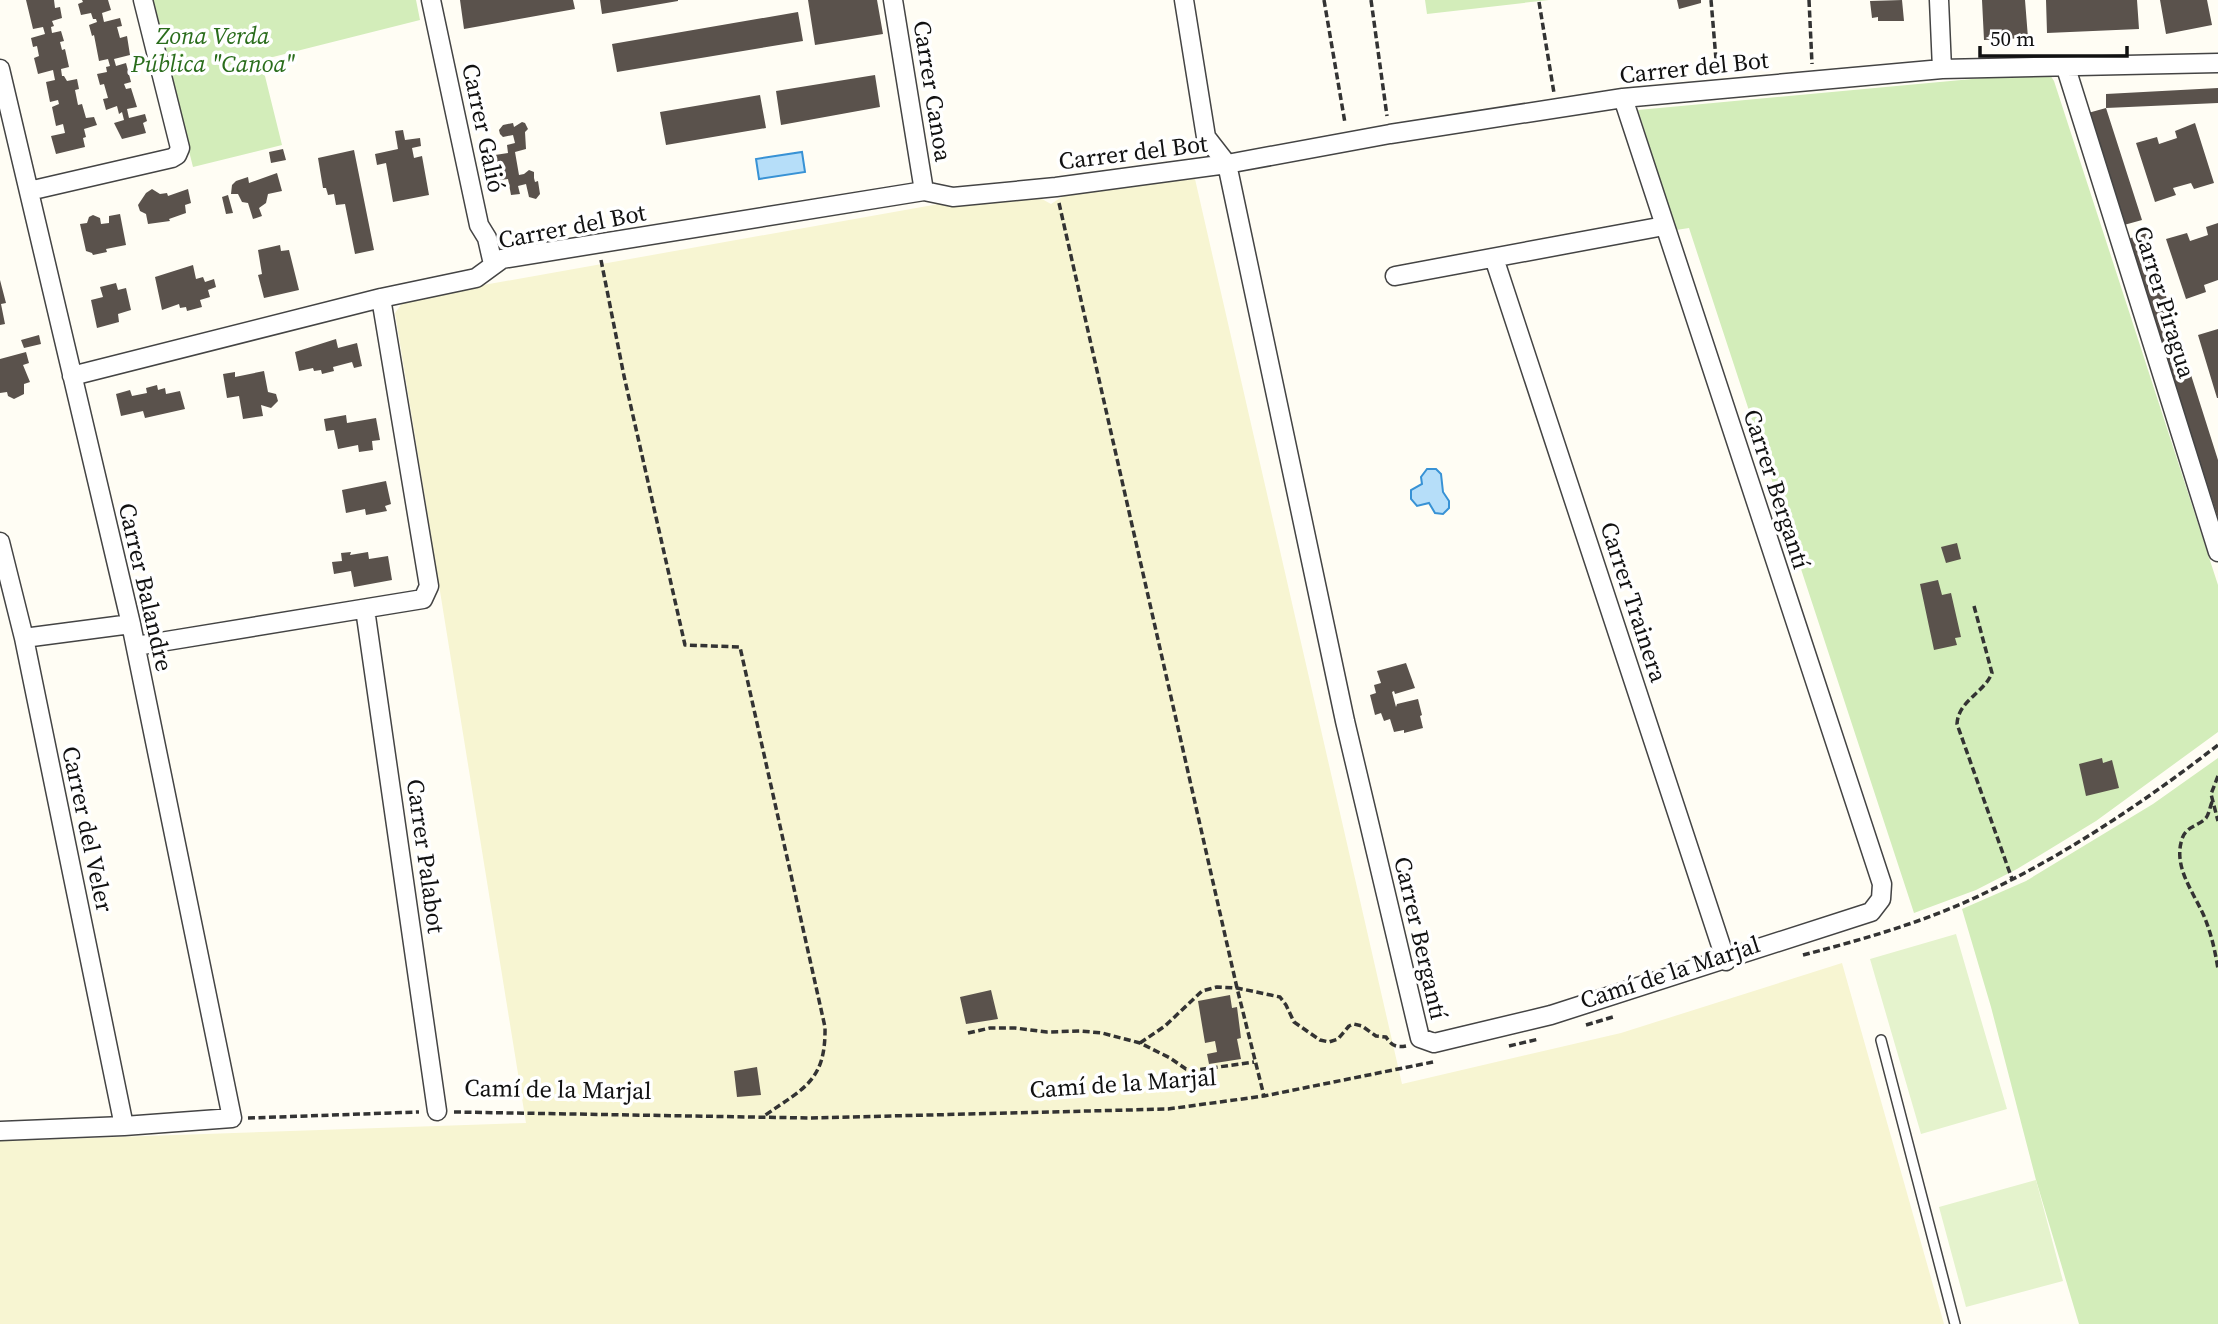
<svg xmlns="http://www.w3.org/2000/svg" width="2218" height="1324" font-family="'Source Serif 4',serif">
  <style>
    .farmland { fill: #f7f5d2 }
    .green { fill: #d3edba }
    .pitch { fill: #e5f3cd }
    .water { fill: #b6def9; stroke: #3892d5; stroke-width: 2 }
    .building { fill: #5a524c }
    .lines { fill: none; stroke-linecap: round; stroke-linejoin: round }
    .service-casing { stroke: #444; stroke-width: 12 }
    .minor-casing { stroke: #444; stroke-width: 21 }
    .path { stroke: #333; stroke-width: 3.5; stroke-dasharray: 7 3.5; stroke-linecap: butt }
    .service { stroke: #fff; stroke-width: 9 }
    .minor { stroke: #fff; stroke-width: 18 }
    .labels { text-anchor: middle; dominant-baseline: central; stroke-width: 7; stroke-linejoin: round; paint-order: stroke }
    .park-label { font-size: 24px; font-style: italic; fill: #2a6d1c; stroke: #fff }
    .street-label { font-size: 24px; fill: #111; stroke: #fff }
  </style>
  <rect width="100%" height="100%" fill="#fffdf4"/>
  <!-- farmland -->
  <path class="farmland" d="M1195,179L1402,1084L1621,1033L1842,963L1944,1324H0V1141L526,1123L395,313L405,299L978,197L1031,193L1051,204L1074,189Z"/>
  <!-- green -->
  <path class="green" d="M151,0H416L420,20L261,60L282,145L193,167Z
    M1425,0H1549L1427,14Z
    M2048,72L2054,81L2218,585V732L2096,821L2017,869L1976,890L1914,913L1689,228L1676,230L1638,110Z
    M2218,758V1324H2079L2036,1180L1991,1007L1962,909L2026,881L2153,804Z"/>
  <!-- pitch -->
  <path class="pitch" d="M1956,934L2007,1109L1921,1134L1870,959Z
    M2036,1180L2063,1281L1966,1307L1939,1207Z"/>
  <!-- water -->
  <path class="water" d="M802,152L805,172L759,179L756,159Z
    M1427,469H1436L1441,474L1443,492L1449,501V508L1443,514L1435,513L1429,503L1417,506L1411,499V490L1422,484L1421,477Z"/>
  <!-- building -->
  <path class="building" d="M26,0H54L55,8L60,7L62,18L52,21L54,26L51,27L52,33L61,31L64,41L60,42L62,50L65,49L69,67L61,69L62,76H64L67,81L77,79L79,89L75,90L78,105L82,104L86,118L94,117L97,125L84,129L86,137L83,138L85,147L56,154L51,136L65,133L63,124L56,126L52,107L59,104L58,100L50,102L46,82L55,80L53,70L38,74L34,58L39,56L37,46L33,47L31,38L45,34L43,27L33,29Z
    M82,0H108L111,10L102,13L104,22L120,18L122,26L117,27L120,38L127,36L130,55L114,59L116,66L126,63L131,82L124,84L126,89L131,88L137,107L127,109L129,118L145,114L147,121L143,123L146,133L122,139L114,123L124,120L122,112L119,114L117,106L106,110L103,99L108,98L104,84L100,85L97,74L107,72L106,67L110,66L108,59L99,61L94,35L92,36L89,25L97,22L96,19H93L91,13L81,15L78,4L83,2Z
    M460,0H573L575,9L464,29Z
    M600,0H678V1L602,14Z
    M808,0H877L883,34L815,45Z
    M1677,0H1701V3L1679,9Z
    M1902,0L1904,21H1878V17L1872,18L1870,1Z
    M1982,0H2025L2028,38L1984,40Z
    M2046,0H2137L2139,29L2047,33Z
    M2160,0H2207L2212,25L2166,34Z
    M798,12L803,41L617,72L612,44Z
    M875,75L880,107L781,125L776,91Z
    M2218,88V103L2106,108V94Z
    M760,95L766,128L666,145L660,112Z
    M2106,108L2142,220L2124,225L2088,113Z
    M522,122L525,123L528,129L525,132L526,149L515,152L519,175L524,174L529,170L534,172V178L535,182L538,181L540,194L536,199L529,197L526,184L518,186L520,194L511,195L508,179L500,180L495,155L508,153L507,145L515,143L513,135L503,137L500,134L499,130L503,125L513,123L514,127Z
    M2195,123L2214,183L2194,189L2191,183L2173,188L2176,195L2155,202L2136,143L2157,137L2159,144L2177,138L2175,131Z
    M403,130L405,140L420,138L421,146L412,148L414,158L422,156L429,195L393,202L386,163L377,165L375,154L398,149L395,131Z
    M283,149L286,160L271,163L269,152Z
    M354,150L374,250L355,254L345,204L336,205L334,194L328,195L326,188H323L318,158Z
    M277,173L282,191L268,194L266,203L259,208L262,216L253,219L248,203L242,202L238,194H231L232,185L236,181L248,177L249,183Z
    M152,189L160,194L167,193L168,196L188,189L191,203L185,205L186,213L169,219L170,221L148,224L146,214L140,211L138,205L146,193Z
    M228,195L233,213L226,214L222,197Z
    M120,214L126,245L106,249L107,252L93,255L92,253L86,251L80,224L87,223L89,217L93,215L100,218L101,224L109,223V216Z
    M2218,223V280L2204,285L2206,292L2186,299L2166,239L2187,233L2190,241L2208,235L2206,227Z
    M2146,233L2218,460V518L2128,239Z
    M280,245L281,251L289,250L299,290L264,298L258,275L262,274L258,250Z
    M193,265L196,279L203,277L205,282L214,279L216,287L208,290L210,297L200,300L202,307L187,311L186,307L180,308L179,304L162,310L155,277Z
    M0,280L6,303L1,304L5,324L0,325Z
    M116,283L118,290L126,288L131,310L118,314L119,322L97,328L91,300L103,297L100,287Z
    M2218,329V398H2217L2198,335Z
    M39,335L41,344L24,348L21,340Z
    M336,339L338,348L357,343L362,366L354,368L352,362L333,367L334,371L322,374L321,370L314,371L313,368L299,371L295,352Z
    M26,352L29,363L23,365L30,382L24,384V394L14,399L8,396L7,392L0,393V359Z
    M264,371L268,392L276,394L278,401L271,408L261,405L263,416L243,419L239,396L227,398L223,374L235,372V377Z
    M157,385L158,390L165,388L166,394L180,391L185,409L145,418L143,411L121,416L116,394L130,390L132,396L147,393L146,388Z
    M346,415L347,423L376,418L380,440L372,441L373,450L359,452L358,445L338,449L334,430L326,431L324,419Z
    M386,481L391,504L385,506L387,511L366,515L365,509L346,513L342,490Z
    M1957,543L1961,559L1946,563L1941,547Z
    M351,552L350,555L368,552L369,559L388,556L392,580L354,587L351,571L334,574L332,562L342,561L341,553Z
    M1938,580L1942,595L1951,593L1961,637L1955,638L1957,645L1934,650L1920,584Z
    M1406,663L1415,688L1395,694L1394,691L1392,692L1396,707L1397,704L1418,699L1422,715L1420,716L1423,728L1404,733V730L1394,732L1390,719L1384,721L1381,713L1375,715L1370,695L1376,693L1374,685L1381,683L1377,671Z
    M2102,758L2103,763L2112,760L2119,788L2086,796L2079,764Z
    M991,990L998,1019L966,1024L960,997Z
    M1230,995L1232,1008L1237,1007L1241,1038L1237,1039L1241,1059L1209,1064L1207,1054L1217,1052L1215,1041L1205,1043L1198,1001Z
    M757,1067L761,1095L737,1097L734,1071Z"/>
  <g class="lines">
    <defs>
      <path id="service" d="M1881,1040L1955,1324"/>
      <path id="minor" d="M431,0L479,225L487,238L493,264
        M893,0L924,191
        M1184,0L1206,137L1227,164L1345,721L1420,1038L1434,1043L1551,1015L1871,912L1881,899L1882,884L1623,98
        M1939,0L1942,69
        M2066,68L2218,552
        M0,69L131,624L232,1118L124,1126L0,1131
        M29,191L172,158L177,155L180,148L143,0
        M1494,258L1726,961
        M1395,276L1664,226
        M72,376L381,298L476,278L502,259L924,191L953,197L1056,187L1227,164L1390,134L1623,98L1942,69L2218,63
        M0,542L24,638L124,1126
        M365,609L437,1111
        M24,638L131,624
        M136,646L423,599L429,586L381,298"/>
    </defs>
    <!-- service casing -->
    <use href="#service" class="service-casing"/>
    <!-- minor casing -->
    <use href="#minor" class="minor-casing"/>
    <!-- path -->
    <path class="path" d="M1324,0L1345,123
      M1371,0L1387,116
      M1711,0L1717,71
      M1809,0L1812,64
      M1539,2L1554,93
      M1059,203L1237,988L1264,1096
      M601,260L624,376L685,645L740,647L825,1027C826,1081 804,1088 764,1116
      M1974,606L1992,673C1984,693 1958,701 1957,724L2012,879
      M2218,776L2211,794L2218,821
      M2212,802C2210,807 2209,814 2206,818C2199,826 2186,826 2182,839C2173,867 2193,891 2204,916C2211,933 2215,950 2218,969
      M1803,955C1865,939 1931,920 1989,891C2070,852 2147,800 2218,745
      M1586,1025L1616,1016
      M968,1033L990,1028H1015L1047,1032L1081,1031L1102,1033L1140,1043L1170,1058L1186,1069L1197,1070L1254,1062
      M1140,1043L1165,1026L1202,991L1217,987L1237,988L1280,997L1286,1005L1294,1022L1320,1040L1329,1042L1338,1039L1349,1026L1354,1024L1362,1026L1376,1036L1386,1037C1391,1045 1396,1048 1406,1046
      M1509,1046L1539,1039
      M454,1112L810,1118L1168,1109L1264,1096L1433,1062
      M248,1118L419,1112"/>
    <!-- service -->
    <use href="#service" class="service"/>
    <!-- minor -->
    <use href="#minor" class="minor"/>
  </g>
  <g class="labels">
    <!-- park labels -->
    <g class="park-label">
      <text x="213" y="35">Zona Verda<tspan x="213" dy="28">Pública "Canoa"</tspan></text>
    </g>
    <!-- street labels -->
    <g class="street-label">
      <text transform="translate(1694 67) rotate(-6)">Carrer del Bot</text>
      <text transform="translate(933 91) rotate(81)">Carrer Canoa</text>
      <text transform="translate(484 128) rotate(78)">Carrer Galió</text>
      <text transform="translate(1133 152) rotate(-7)">Carrer del Bot</text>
      <text transform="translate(572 226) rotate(-11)">Carrer del Bot</text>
      <text transform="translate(2165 302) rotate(73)">Carrer Piragua</text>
      <text transform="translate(1777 489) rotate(72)">Carrer Bergantí</text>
      <text transform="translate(146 587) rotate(77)">Carrer Balandre</text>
      <text transform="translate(1634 602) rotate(72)">Carrer Trainera</text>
      <text transform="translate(88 829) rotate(78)">Carrer del Veler</text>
      <text transform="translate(426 856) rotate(82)">Carrer Palabot</text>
      <text transform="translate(1421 938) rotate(77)">Carrer Bergantí</text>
      <text transform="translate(1670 972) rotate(-18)">Camí de la Marjal</text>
      <text transform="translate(1123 1083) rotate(-4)">Camí de la Marjal</text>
      <text transform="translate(558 1089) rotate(1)">Camí de la Marjal</text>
    </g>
  </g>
  <!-- scale -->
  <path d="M1980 46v10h147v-10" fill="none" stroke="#111111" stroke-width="3.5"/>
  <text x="1990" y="46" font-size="21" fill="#111111" stroke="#ffffff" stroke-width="5" paint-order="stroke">50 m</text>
</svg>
